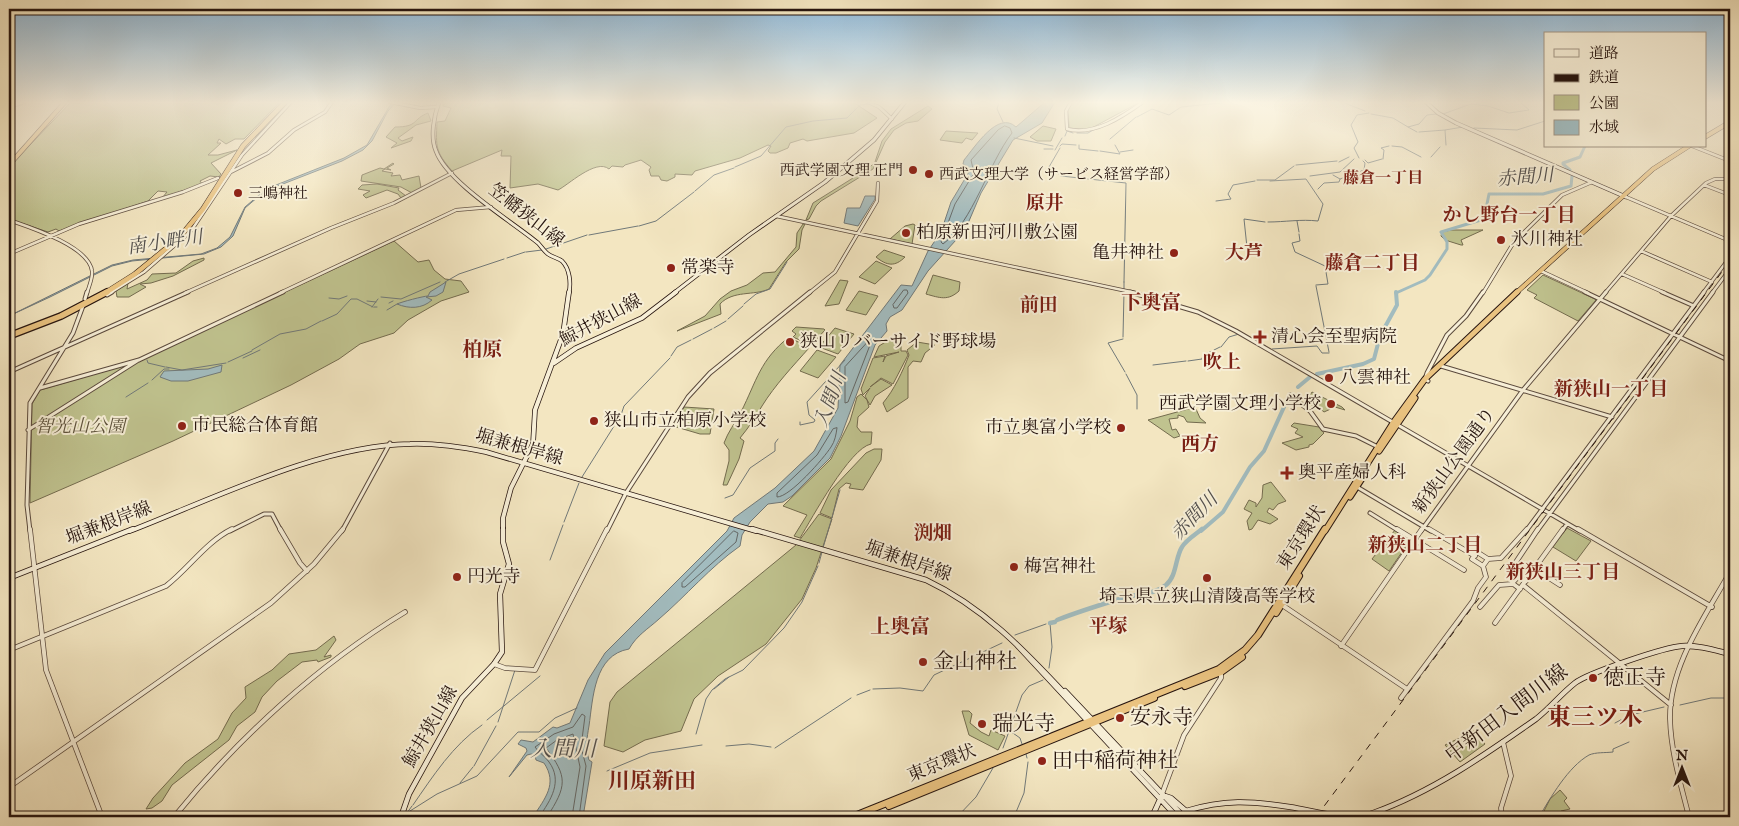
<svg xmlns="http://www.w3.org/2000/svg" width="1739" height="826" font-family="'IM FELL English','Noto Serif JP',serif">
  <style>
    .green { fill: #c0c38f; stroke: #746c4f }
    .water { fill: #a2bcbf; stroke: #717979 }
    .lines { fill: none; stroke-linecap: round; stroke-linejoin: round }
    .shore { stroke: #646867; stroke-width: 1 }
    .stream { stroke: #717979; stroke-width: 1 }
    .river-far2 { stroke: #a2bcbf; stroke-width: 3 }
    .river-far1 { stroke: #a2bcbf; stroke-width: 4 }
    .river { stroke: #a2bcbf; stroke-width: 4.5 }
    .secondary-tunnel { stroke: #cabc9d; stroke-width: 4.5; stroke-dasharray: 4.5 2.5; stroke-linecap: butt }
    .tertiary-far2-casing { stroke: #5a493c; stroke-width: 4 }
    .tertiary-far1-casing { stroke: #5a493c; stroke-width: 5 }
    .tertiary-casing { stroke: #5a493c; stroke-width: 5.5 }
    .secondary-far2-casing { stroke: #27150f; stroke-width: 4.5 }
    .secondary-far1-casing { stroke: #27150f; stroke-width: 5.5 }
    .secondary-casing { stroke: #27150f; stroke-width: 6 }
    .trunk-far2-casing { stroke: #27150f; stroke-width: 5 }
    .trunk-far1-casing { stroke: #27150f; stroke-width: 7 }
    .trunk-casing { stroke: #27150f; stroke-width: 8 }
    .motorway-far1-casing { stroke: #27150f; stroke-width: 5.5 }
    .motorway-casing { stroke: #27150f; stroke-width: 8 }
    .tertiary-far2 { stroke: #f7efd7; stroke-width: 2.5 }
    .tertiary-far1 { stroke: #f7efd7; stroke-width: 3 }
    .tertiary { stroke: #f7efd7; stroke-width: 4 }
    .secondary-far2 { stroke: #f7efd7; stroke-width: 3 }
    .secondary-far1 { stroke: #f7efd7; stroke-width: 4 }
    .secondary { stroke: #f7efd7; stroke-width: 4.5 }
    .trunk-far2 { stroke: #eac380; stroke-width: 4 }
    .trunk-far1 { stroke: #eac380; stroke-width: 5 }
    .trunk { stroke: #eac380; stroke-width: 6 }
    .motorway-far1 { stroke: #eac380; stroke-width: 4.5 }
    .motorway { stroke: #eac380; stroke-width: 5.5 }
    .rail { stroke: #27150f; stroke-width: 1; stroke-dasharray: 7 7; stroke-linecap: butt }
    .poi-dot { fill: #8f2418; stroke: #f7efd7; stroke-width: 2 }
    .labels { text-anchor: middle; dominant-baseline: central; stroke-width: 4; stroke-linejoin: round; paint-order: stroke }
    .far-poi-label { font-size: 15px; fill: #27150f; stroke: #f7efd7; text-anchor: start }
    .far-neighbourhood-label { font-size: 16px; font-weight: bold; fill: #7a1f14; stroke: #f7efd7 }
    .street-label { font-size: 18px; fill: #27150f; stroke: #f7efd7 }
    .poi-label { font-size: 18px; fill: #27150f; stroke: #f7efd7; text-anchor: start }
    .park-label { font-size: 18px; font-style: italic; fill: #5d523c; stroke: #f7efd7 }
    .water-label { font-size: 19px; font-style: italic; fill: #524f4d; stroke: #f7efd7 }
    .neighbourhood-label { font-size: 19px; font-weight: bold; fill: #7a1f14; stroke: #f7efd7 }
    .quarter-label { font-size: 20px; font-weight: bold; fill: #7a1f14; stroke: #f7efd7 }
    .near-poi-label { font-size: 21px; fill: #27150f; stroke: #f7efd7; text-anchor: start }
    .near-street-label { font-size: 21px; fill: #27150f; stroke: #f7efd7 }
    .near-water-label { font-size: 22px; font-style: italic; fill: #524f4d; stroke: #f7efd7 }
    .near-neighbourhood-label { font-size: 22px; font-weight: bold; fill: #7a1f14; stroke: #f7efd7 }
    .near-quarter-label { font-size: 24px; font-weight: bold; fill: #7a1f14; stroke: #f7efd7 }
  </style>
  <rect width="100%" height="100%" fill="#f3e6c1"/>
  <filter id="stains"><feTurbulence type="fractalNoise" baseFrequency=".004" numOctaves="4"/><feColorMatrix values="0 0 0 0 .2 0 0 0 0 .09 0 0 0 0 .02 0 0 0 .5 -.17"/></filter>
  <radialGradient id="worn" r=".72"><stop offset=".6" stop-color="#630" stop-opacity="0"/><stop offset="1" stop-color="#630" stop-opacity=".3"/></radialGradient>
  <!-- green -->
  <path class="green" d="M71,102H280L244,139H235L226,144L219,139L217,143H221L220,144L208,155H218L237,150L211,163L221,174L219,177L210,176L200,181L202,184L162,198L167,192L158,191L148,201L59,231L56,229L48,232L9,219V167Z
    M445,102H853L877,118L854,133L807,141L803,139L790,143L788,148L776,153H770L768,151L771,146L768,145L740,158L695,171L692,175L675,174V177L667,181L661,180L659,176H651L649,170L651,167L641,160L625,165L623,167L612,166L609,169C596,158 567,186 558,190L538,184L510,188L511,156H501L502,150L452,171C435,151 436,147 437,122L445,121L451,108L443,106Z
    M1072,102H1140L1088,130L1069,128L1068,108Z
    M928,106L932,109L918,121L906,123L894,130L885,142L873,169L821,201L816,206L809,219L806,220L813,203L869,168L875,162L882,141L891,129Z
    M428,113L431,121L416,125L398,138L402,141L413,137L411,141L391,148L397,143L386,137L395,127C419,127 412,119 428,113Z
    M1043,126L1056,129L1051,141H1037L1030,137Z
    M946,131L978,133L972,140L966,138L962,143L940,140Z
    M393,163L394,164L387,168L391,170L385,169L382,171L393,173L391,176L400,175L402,180L419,176L421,188L412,193L401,187L361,181L362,175L380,168L384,169Z
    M377,184L399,188L398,190L406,196L401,198L398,194L387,190L366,198L363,195L370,191L358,189L362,185Z
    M803,224H805L802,230L799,249L786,262L769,289C754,296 733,290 720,304L721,314L677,331L705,316L720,299L731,291L747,285L763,273L775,272L796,247L797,233Z
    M913,224L915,225L912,244L890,239L905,226Z
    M1451,230H1483L1461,240L1463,245H1461L1445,240L1441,236L1442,232Z
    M394,241L418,262L429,260L434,270L445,279L461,281L469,292L441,301L408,320L394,333L360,344L339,359L291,385L173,441L30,503L32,404L40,390L133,363Z
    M884,250L905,257C895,267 887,266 876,257Z
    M204,258V260L173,276L151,283L140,284L146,287L129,297H117L116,291L128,283L127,289L147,280L152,274L176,273L193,261Z
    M876,261L892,268L875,284L859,277Z
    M933,275L960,282L959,291C948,301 940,298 926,294Z
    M1543,275L1595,299L1596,300L1578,321L1534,298L1537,295L1527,290Z
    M840,280L848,281L839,304L825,306Z
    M859,291L878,296L866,315L846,310Z
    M796,327L824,329L825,330L814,342L808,339L804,342L793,337L796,334L792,331Z
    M835,328L854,334L838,354L819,347Z
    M789,337L809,348C793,366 775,385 762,406C755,418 749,427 740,438L744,441L739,459L727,485H723L729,461V450L724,443C728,432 735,423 741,412C757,380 760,360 789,337Z
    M892,338L901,346V351H906L908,355L893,384L881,378L870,387L881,379L892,385L875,396L870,405L865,396L870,388L863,395L861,389L873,358L885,356L883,362L886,356L899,352L874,357L879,346Z
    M917,342L935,345L925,353L921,362L913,361L908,367V398L887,412L883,403C894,390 903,371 909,355L907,350Z
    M817,350L836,357L818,378L800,371Z
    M1312,392L1342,407L1345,410L1335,407L1324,412L1317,406L1314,407L1305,399L1309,397Z
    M861,394L867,400L869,407L858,417L857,427L861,432H872L871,444C850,448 812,518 800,538L794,536L807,515L783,506L831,459L850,421L857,397Z
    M684,407L714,409L710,434H700L673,426Z
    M1188,409H1196L1200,418L1206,423L1187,422L1184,417L1178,415V418L1169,419L1172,430L1176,429L1180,436L1174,438L1148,420Z
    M1294,423L1319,427L1324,433L1313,444L1309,445V447L1296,450L1282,443L1303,437L1295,433L1298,429L1291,426Z
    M874,449H882L881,460L863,490L849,488L851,484L846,483L839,489L832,518L820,513L831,490L866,453Z
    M1271,482L1286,501L1278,504L1273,510L1269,508L1267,512L1278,519L1270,524L1258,520L1252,529L1249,530L1247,521L1252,513L1244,509L1249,500L1256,503V507L1262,498L1263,485Z
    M819,514L832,519L816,568L802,599L766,644L718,676L694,699L681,731L645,740L623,752L604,746L610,702L617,692L796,545Z
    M1567,528L1591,541L1576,561L1553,547Z
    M1395,530L1411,539L1389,571L1372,559Z
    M334,636L336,640L324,657L331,655V657L318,662L317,660L302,662L277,681L262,697L255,712L237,726L229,740L172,785L162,801L152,808L146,809L153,798L185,763L218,739L232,713L246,698L245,687L272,670L289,654L316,650Z
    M962,711H969L972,714L970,723L981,732L989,736L991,730L1005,736L998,750L969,735Z
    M1474,731L1485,744L1460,762L1445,745Z
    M1560,790L1567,798L1564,801L1570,809L1561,811L1566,817H1541L1550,799Z"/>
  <!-- water -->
  <path class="water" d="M393,102H396L388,111L372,141L363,150L342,161L265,191L245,208L233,236L221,247L204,254L132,261L112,266L50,297L9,316L112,265L133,260L201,254L217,248L230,237L245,207L266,189L344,158L367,145L389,107Z
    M1045,102H1055L1042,123L1013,140L981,193L969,221L956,240L928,271L902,310L890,317L886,324L887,331L875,345L841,436L830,458L792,496L783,502L768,504L750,522L742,535L740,546C710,567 686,596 659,619C648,629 637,635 629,649C594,655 593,698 589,726C587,738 585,747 589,760L592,762L583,817H533C545,798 558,784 544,763L536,760L535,755L531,754L527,755L509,777L527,751L526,748L518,744L521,740L533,742L553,727L557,728L570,723L588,680L605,653L727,531L734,518L775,488L814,451L838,408L840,365L901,285L912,286L928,251L941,232L951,202L969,172V168L963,164L964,160C975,147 998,110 1016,127Z
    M865,196H875V199L858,226L844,223L847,208H860Z
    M446,282L443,292L436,296L426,297L432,300C422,309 409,309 397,304C401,302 424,296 428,296L430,292Z
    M222,365L221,372L188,381H171L160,377L164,371L208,369Z"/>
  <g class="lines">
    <!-- shore -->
    <path class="shore" d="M1005,126L1010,128L1012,133C988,164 973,222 943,244L941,242L955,204L974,173L971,160L998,130Z
      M904,290H907L908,293L897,308H894L893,305Z
      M868,342L870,345L848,402L845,403V367Z
      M837,428C836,435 835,441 831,447C824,458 790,497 777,497V493L817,455L833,429Z
      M734,531L738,533L736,542L685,587H682V583Z
      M539,817C551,800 563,781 549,762C545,756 539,753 535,747L554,734L573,727L582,714L585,716L581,747L586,766L579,817
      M547,817C567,786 568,777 546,748L557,740L573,734L580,767L572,817"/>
    <!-- stream -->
    <path class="stream" d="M999,102L997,109L1003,122
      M1342,102L1365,111
      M9,113L15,107L29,102
      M1371,114L1393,118L1408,127L1419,124L1427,115L1436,114
      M1443,114L1471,104L1488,106L1509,113L1529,110L1520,102
      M1137,117L1152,109L1169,115L1181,107L1230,102
      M1408,127L1417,132
      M1474,128L1517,130L1545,121
      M1419,132L1445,130
      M1077,133H1088L1095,129
      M1065,136L1067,131L1073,133
      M1014,138L1053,146
      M1110,139L1136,117
      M1079,145V149L1098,151
      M1446,145L1445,130L1463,127
      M1060,146L1062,144L1076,145
      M1392,146L1402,147L1421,157
      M1044,149H1053
      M1055,150L1062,138
      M1100,151L1120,154L1115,145
      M1120,152L1133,150
      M1431,157L1440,147
      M1359,158L1354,148L1358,142L1351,125L1357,115L1369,113
      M1383,159L1384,150L1381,148L1389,146
      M1365,160L1368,163L1382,159
      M1339,162L1349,157
      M1296,165L1337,161
      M735,167L761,156L786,127L813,121L847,118L860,105L869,104
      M1059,174L1049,167L1060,148
      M1333,175L1340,179
      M1061,176L1126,183L1124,282
      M1310,176L1340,172L1354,159
      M1257,180H1275L1294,166
      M1318,189L1324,183L1339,182L1340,179L1364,170L1365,163L1363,161
      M695,191L714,175L734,168
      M1216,201L1231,199L1228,194L1233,185L1255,181
      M1297,221L1299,232
      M1268,222C1285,222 1301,219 1318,221L1323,204L1306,179L1270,181
      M639,226L656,221L694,192
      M1299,234L1300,241L1292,243L1295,252L1325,266L1328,284L1316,285
      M589,235L638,226
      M546,249L587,235
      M526,252L542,250
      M1248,257L1244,219L1265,222
      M507,258L525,252
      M445,282L459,274L504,259
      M1124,282V289
      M1316,286L1329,352
      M381,297L401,299L440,282
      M329,298L339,299L347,296
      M367,301L376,302
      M389,303L393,301
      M744,304L756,294L770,289L787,262
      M372,307L378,299
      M374,307H377
      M387,310L397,304
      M728,319L743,306
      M322,321L337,314L351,299H357L373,307
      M714,328L726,321
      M1244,334L1267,347
      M1123,337L1124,292
      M693,339L712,329
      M1123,339L1108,343L1125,372
      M1221,347L1229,337L1239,334
      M1272,349L1317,346L1322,353H1329
      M252,350L280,334L306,329L321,321
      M1214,350L1220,347
      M671,356L677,347L691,340
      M243,358L260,350
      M147,360L148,363L165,367
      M1188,361L1202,359L1203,355L1212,351
      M228,362L252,351
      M1153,365L1186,361
      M166,367L182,370L226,363
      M1126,374L1137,395V409
      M152,380L164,369H169
      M126,397L148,383
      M800,422V425L814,422L815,420L809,415L807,402L845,360
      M582,477L621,415L624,406L670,358
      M725,498L733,495L750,468L775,451V443L778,439
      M564,522L579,483
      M823,548L840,490
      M550,560L563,525
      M819,563L822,552
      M1015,635L1046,624
      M1049,668L1052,647L1050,623
      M714,689L729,677
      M873,689L900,688L923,691L934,675L1002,643
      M857,695L870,690
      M1680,705L1711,698H1730
      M487,720L540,676
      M498,722L515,670
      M1615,723L1630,715L1664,707
      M1010,731L1020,738L1022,744
      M696,734L706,699L712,690L725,679L743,670L784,628L802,602L818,566
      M726,746L749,744L771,747
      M775,748L851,698
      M1003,748L1022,695L1029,686L1043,680
      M1026,754L1027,758
      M474,766L496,726
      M607,771L650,753L702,745
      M460,783L473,767
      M413,805C433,776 453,745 482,725
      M410,811L437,794L477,776L518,732H539L555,718L577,708
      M404,817L412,806
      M957,817L976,797L993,768
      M1014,817L1024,793L1028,762
      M1539,817C1551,797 1568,767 1589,755C1596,752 1605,753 1613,752V749L1629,742"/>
    <!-- river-far2 -->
    <path class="river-far2" d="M1563,163L1580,157L1585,146
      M1563,164L1570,170
      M1396,293L1425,280L1430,275L1447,249V242L1441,232L1484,219L1489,194H1543L1571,186L1572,176"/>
    <!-- river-far1 -->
    <path class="river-far1" d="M1317,374L1363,364L1374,359L1380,336L1397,305L1396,292
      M1298,387L1310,377
      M1201,531L1223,512L1250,467L1264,451L1289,396"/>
    <!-- river -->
    <path class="river" d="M1057,620C1080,611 1103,604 1126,597C1141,593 1153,595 1166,585C1177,576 1175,558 1182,547C1186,540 1196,534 1202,529
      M1050,623L1055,622"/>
    <!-- secondary-tunnel -->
    <path class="secondary-tunnel" d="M1130,763L1181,817"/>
    <defs>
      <path id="tertiary-far2" d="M390,102L420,108L437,107
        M868,102L879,107L892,119
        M1071,102L1066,111L1067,129C1094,136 1122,117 1143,102
        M1727,126L1730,127
        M1692,146L1730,161
        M231,172L268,153L294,130L325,112L332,102
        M1704,185L1730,195
        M1626,197L1730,241
        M776,216L1136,293
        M9,220C29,227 89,246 92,271C93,278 89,286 87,293
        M1641,251L1712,282
        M9,254L79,224L183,192L218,178
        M1541,271L1588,293
        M1622,274L1665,293
        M110,293L144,272L191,231L242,155L291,102
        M185,293L331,228L394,203L452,173
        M280,293L456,210L491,207
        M809,293L835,272L877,201L878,183
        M1483,293L1514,242L1562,195L1592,182
        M1605,293L1671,216L1706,183L1715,179H1730
        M1703,293L1730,257
        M1712,293L1730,269"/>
      <path id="tertiary-far1" d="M1130,292L1198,312L1236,331L1580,531
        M1585,292L1730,361
        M1662,292L1694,306
        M107,295L112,292
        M85,299L87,292
        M1441,366L1612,417
        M9,372L188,292
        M1428,381L1425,379L1427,373L1447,335L1466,316L1483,292
        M40,388L139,360L283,292
        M1290,395L1310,411L1323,429L1356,436L1378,447
        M28,430L137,361
        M1357,487L1431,531
        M1370,513L1399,531
        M30,531L27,505L30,403L73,333L83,306
        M230,531L264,514H272L281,531
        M342,531L390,443
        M607,531L626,493L688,397L710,373L810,292
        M1421,531L1523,390L1606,292
        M1526,531L1704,292
        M1537,531L1713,292
        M1562,531L1567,524"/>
      <path id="tertiary" d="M30,529L46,670L102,817
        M280,529L300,563L307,571
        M1397,529L1464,570
        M1429,529L1475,556
        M1578,529L1712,607
        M1477,552L1488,559L1483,566L1472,559Z
        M1488,559L1501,558L1527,529
        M1535,569L1560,585
        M1518,577L1512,583L1520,589
        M1526,581L1518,577L1514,565L1538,529
        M1523,585L1671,705
        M1282,605L1407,689
        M1480,607L1499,585L1513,584
        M1495,623L1563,529
        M1341,646L1422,529
        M9,650L166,586C189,568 206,542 232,529
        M494,664L505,668L535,670L607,529
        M1401,698L1473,601L1478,588L1486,577L1483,566
        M9,787L271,603L314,564L343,529
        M1162,794L1184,735L1221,678V673
        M174,817C238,738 318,665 405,612
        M1502,817L1501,808L1511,776L1503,742
        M1689,817C1681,785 1671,753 1670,719C1669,666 1705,617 1730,572"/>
      <path id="secondary-far2" d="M439,102C434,116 430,137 436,151C447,182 511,221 538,243C541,246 544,251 548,254C552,257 558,258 562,261C570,269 571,283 569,293
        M1426,102L1438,113L1456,123L1626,197
        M674,293L749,235L825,182L874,140L905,102"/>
      <path id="secondary-far1" d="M554,363L576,348L642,318L676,292
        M130,531C213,499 321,445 410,444C436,443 461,447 486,452L756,531
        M503,531V518L511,488L533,444L535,410L563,334L569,292"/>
      <path id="secondary" d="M752,529L926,580C983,607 1023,649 1065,694
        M9,578L133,529
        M1017,645L1177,817
        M1065,691L1184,817L1187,811
        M401,817L409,794L462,698L494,664L502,652L500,594L509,564L503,542V529
        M1152,817L1162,795L1171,798L1186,811C1225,799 1251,801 1290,807C1316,811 1347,822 1373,813C1432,792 1485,755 1536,719C1550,708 1561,694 1575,683C1588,673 1665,647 1682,646C1698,645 1714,650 1730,654"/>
      <path id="trunk-far2" d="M1705,137L1730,122
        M9,165L65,102
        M1516,293L1653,169L1689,146"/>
      <path id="trunk-far1" d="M1379,451L1415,398
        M1350,497L1363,477
        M1325,531L1393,423L1425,379L1517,292"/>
      <path id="trunk" d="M1276,613L1299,576
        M1185,686L1221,672L1242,657
        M889,806L1154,698
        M852,817L1219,669L1245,650L1258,635L1325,529"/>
      <path id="motorway-far1" d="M105,293L135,274L179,238L203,209L243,146L285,102"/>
      <path id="motorway" d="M9,336L61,316L107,292"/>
    </defs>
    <!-- tertiary-far2 casing -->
    <use href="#tertiary-far2" class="tertiary-far2-casing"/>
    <!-- tertiary-far1 casing -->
    <use href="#tertiary-far1" class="tertiary-far1-casing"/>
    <!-- tertiary casing -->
    <use href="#tertiary" class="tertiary-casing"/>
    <!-- secondary-far2 casing -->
    <use href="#secondary-far2" class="secondary-far2-casing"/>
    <!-- secondary-far1 casing -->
    <use href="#secondary-far1" class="secondary-far1-casing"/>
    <!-- secondary casing -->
    <use href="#secondary" class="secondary-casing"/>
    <!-- trunk-far2 casing -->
    <use href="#trunk-far2" class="trunk-far2-casing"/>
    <!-- trunk-far1 casing -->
    <use href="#trunk-far1" class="trunk-far1-casing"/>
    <!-- trunk casing -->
    <use href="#trunk" class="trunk-casing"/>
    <!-- motorway-far1 casing -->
    <use href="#motorway-far1" class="motorway-far1-casing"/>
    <!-- motorway casing -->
    <use href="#motorway" class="motorway-casing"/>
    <!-- tertiary-far2 -->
    <use href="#tertiary-far2" class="tertiary-far2"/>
    <!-- tertiary-far1 -->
    <use href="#tertiary-far1" class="tertiary-far1"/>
    <!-- tertiary -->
    <use href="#tertiary" class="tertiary"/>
    <!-- secondary-far2 -->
    <use href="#secondary-far2" class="secondary-far2"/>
    <!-- secondary-far1 -->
    <use href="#secondary-far1" class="secondary-far1"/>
    <!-- secondary -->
    <use href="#secondary" class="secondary"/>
    <!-- trunk-far2 -->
    <use href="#trunk-far2" class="trunk-far2"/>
    <!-- trunk-far1 -->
    <use href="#trunk-far1" class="trunk-far1"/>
    <!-- trunk -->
    <use href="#trunk" class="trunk"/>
    <!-- motorway-far1 -->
    <use href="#motorway-far1" class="motorway-far1"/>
    <!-- motorway -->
    <use href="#motorway" class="motorway"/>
    <!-- rail -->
    <path class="rail" d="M1316,817L1730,261"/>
  </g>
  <!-- sky -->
  <linearGradient id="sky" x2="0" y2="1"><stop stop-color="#8cb7d8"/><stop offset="0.47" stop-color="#faf4e3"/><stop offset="1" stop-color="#faf4e3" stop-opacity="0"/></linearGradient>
  <rect width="1739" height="218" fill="url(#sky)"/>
  <!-- markers -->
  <g class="poi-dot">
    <circle cx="913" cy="170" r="5"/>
    <circle cx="929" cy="174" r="5"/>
    <circle cx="238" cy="193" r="5"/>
    <circle cx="906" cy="233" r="5"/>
    <circle cx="1501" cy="240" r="5"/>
    <circle cx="1174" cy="253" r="5"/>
    <circle cx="671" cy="268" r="5"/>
    <path d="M1257.5 329.5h5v5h5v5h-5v5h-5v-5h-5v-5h5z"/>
    <circle cx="790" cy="342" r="5"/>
    <circle cx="1329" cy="378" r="5"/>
    <circle cx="1331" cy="404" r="5"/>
    <circle cx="594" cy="421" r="5"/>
    <circle cx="182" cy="426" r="5"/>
    <circle cx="1121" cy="428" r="5"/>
    <path d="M1284.5 465.5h5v5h5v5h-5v5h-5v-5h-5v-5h5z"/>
    <circle cx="1014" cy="567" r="5"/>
    <circle cx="457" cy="577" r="5"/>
    <circle cx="1207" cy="578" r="5"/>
    <circle cx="923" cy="662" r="5"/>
    <circle cx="1593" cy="678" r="5"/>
    <circle cx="1120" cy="718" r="5"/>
    <circle cx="982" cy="724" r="5"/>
    <circle cx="1042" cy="761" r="5"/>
  </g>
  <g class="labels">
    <!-- far-poi labels -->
    <g class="far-poi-label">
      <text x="903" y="170" text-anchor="end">西武学園文理 正門</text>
      <text x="939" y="174">西武文理大学（サービス経営学部）</text>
      <text x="248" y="193">三嶋神社</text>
    </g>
    <!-- far-neighbourhood labels -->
    <g class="far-neighbourhood-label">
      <text x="1383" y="179">藤倉一丁目</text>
    </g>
    <!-- street labels -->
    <g class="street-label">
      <text transform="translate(526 216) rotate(38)">笠幡狭山線</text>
      <text transform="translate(601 321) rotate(-28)">鯨井狭山線</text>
      <text transform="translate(519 448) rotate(16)">堀兼根岸線</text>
      <text transform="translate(1455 461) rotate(-54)">新狭山公園通り</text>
      <text transform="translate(109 524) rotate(-21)">堀兼根岸線</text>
      <text transform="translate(1302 538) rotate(-57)">東京環状</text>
      <text transform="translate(908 562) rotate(19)">堀兼根岸線</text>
      <text transform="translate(431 727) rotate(-60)">鯨井狭山線</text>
      <text transform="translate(942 764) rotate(-22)">東京環状</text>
    </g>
    <!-- poi labels -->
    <g class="poi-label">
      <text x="916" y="233">柏原新田河川敷公園</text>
      <text x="1511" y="240">氷川神社</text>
      <text x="1164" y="253" text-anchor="end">亀井神社</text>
      <text x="681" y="268">常楽寺</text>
      <text x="1271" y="337">清心会至聖病院</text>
      <text x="800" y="342">狭山リバーサイド野球場</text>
      <text x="1339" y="378">八雲神社</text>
      <text x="1321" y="404" text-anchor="end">西武学園文理小学校</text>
      <text x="604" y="421">狭山市立柏原小学校</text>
      <text x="192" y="426">市民総合体育館</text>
      <text x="1111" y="428" text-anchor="end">市立奥富小学校</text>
      <text x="1298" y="473">奥平産婦人科</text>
      <text x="1024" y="567">梅宮神社</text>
      <text x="467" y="577">円光寺</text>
      <text x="1207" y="597" text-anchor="middle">埼玉県立狭山清陵高等学校</text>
    </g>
    <!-- park labels -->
    <g class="park-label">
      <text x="80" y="427">智光山公園</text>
    </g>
    <!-- water labels -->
    <g class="water-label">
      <text transform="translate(1525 178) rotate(-5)">赤間川</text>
      <text transform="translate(165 243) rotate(-8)">南小畔川</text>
      <text transform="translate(831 400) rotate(-69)">入間川</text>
      <text transform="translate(1195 517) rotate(-46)">赤間川</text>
    </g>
    <!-- neighbourhood labels -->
    <g class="neighbourhood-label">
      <text x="1045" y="204">原井</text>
      <text x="1509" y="216">かし野台一丁目</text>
      <text x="1244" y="254">大芦</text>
      <text x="1372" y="264">藤倉二丁目</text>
      <text x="1039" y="306">前田</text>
      <text x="1222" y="363">吹上</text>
      <text x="1611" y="390">新狭山一丁目</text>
      <text x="1200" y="445">西方</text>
      <text x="933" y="534">渕畑</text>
      <text x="1425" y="546">新狭山二丁目</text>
      <text x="1563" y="573">新狭山三丁目</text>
      <text x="1108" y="627">平塚</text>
    </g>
    <!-- quarter labels -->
    <g class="quarter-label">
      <text x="1151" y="303">下奥富</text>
      <text x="482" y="350">柏原</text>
      <text x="900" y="627">上奥富</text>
    </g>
    <!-- near-poi labels -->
    <g class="near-poi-label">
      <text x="933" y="662">金山神社</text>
      <text x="1603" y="678">徳正寺</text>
      <text x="1130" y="718">安永寺</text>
      <text x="992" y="724">瑞光寺</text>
      <text x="1052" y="761">田中稲荷神社</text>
    </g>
    <!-- near-street labels -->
    <g class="near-street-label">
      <text transform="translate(1507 714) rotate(-37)">中新田入間川線</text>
    </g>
    <!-- near-water labels -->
    <g class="near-water-label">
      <text x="563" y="750">入間川</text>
    </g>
    <!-- near-neighbourhood labels -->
    <g class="near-neighbourhood-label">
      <text x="652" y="782">川原新田</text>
    </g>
    <!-- near-quarter labels -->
    <g class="near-quarter-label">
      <text x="1595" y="718">東三ツ木</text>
    </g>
  </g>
  <!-- margin -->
  <rect width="1739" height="826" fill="none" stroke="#f3e6c1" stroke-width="30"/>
  <rect x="10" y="10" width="1719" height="806" fill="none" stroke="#27150f" stroke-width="2.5"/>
  <rect x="15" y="15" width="1709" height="796" fill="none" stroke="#27150f"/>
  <!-- legend -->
  <rect x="1544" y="32" width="162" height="115" fill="#f7efd7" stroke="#a49887"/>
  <rect x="1554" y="49" width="25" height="8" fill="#f7efd7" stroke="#a49887"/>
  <text x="1589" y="58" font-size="15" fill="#27150f">道路</text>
  <rect x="1554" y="74" width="25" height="8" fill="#27150f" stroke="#a49887"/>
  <text x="1589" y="82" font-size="15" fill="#27150f">鉄道</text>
  <rect x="1554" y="95" width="25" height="15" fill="#c0c38f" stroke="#a49887"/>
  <text x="1589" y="108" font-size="15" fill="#27150f">公園</text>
  <rect x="1554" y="120" width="25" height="15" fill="#a2bcbf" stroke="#a49887"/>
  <text x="1589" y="132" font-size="15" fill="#27150f">水域</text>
  <!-- north arrow -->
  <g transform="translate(1682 768)" stroke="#f7efd7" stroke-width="4" paint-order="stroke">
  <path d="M0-4L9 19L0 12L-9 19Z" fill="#27150f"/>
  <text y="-8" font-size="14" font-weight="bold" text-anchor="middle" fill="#27150f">N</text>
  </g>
  <rect width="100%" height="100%" filter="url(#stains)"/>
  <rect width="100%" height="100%" fill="url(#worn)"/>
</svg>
